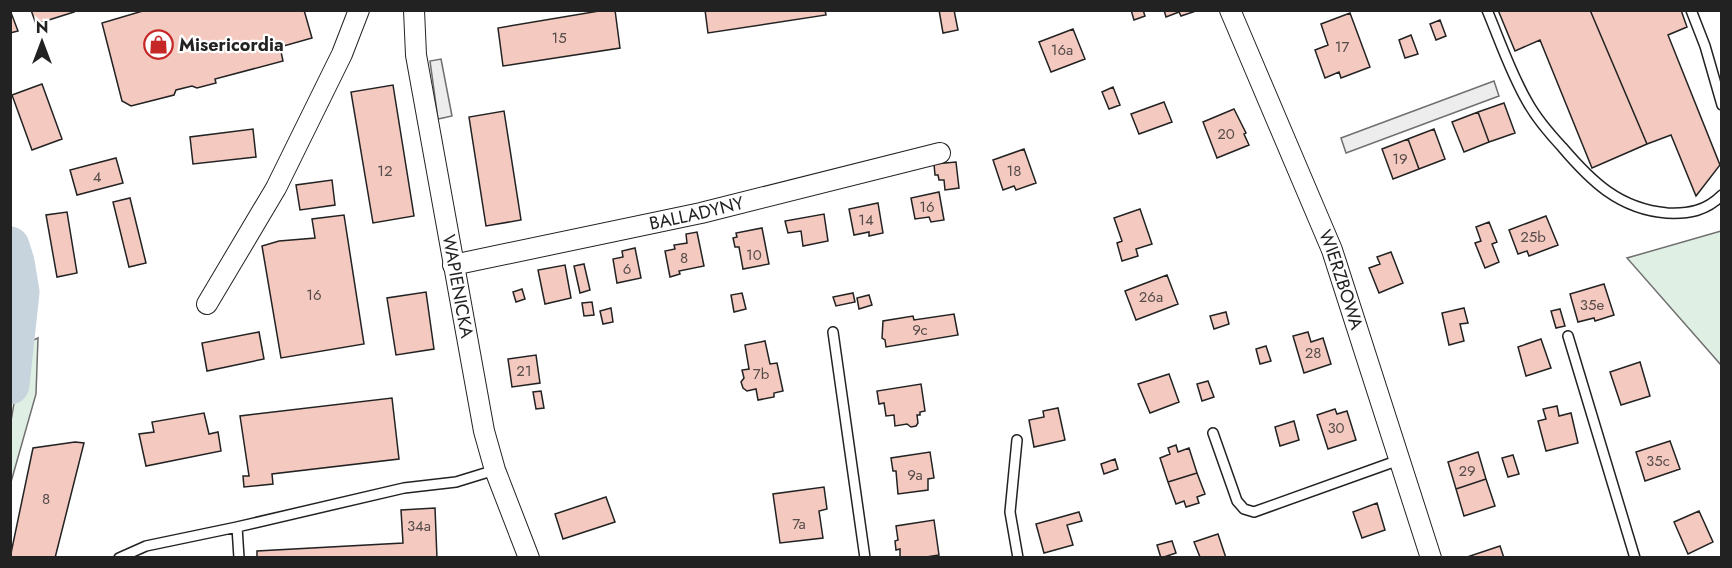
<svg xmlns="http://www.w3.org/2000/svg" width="1732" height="568" font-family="Jost,sans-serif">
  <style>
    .green { fill: #e0efe3; stroke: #6f6f6f; stroke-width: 1.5 }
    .parking { fill: #ededed; stroke: #6f6f6f; stroke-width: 1.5 }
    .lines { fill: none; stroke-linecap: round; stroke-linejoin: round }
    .river { stroke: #c7d3dd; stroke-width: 39 }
    .building { fill: #f3c9c0; stroke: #222; stroke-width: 1.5 }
    .lane-casing { stroke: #222; stroke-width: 12 }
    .street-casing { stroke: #222; stroke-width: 22 }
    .lane { stroke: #fff; stroke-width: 9 }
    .street { stroke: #fff; stroke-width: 20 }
    .fence { stroke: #222; stroke-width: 1.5; stroke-dasharray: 8 3; stroke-linecap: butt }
    .labels { text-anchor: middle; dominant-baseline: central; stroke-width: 4.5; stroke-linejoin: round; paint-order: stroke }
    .number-label { font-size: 15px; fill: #564c4a }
    .poi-label { font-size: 18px; font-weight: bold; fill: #222; stroke: #fff; text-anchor: start }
    .street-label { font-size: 18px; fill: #222; stroke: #fff }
  </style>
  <rect width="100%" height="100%" fill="#fff"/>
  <!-- green -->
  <path class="green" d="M1721,231H1722L1721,365L1627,258Z
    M38,338L36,394L11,482V421L24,344Z"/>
  <!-- parking -->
  <path class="parking" d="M441,59L452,116L438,119L430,61Z
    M1494,81L1499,96L1346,153L1341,138Z"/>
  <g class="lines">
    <!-- river -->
    <path class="river" d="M10,246L15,262L20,292L10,385"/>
  </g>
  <!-- building -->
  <path class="building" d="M10,10L18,31L10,33Z
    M31,10H73L74,12L36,24Z
    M146,10H304L312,38L280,47L283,61L215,79L216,83L197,88L192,86L176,90L174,95L131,106L122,101L102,23Z
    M605,10H615L620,48L503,66L498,28Z
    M705,10H825L826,15L708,33Z
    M939,10H954L958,30L943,33Z
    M1131,10H1143L1145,16L1134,20Z
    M1164,10H1196V11L1181,16L1179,12L1166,17Z
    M1498,10H1590L1647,144L1592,168L1540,40L1515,51Z
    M1590,10H1681L1687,27L1668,35L1720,165L1696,196L1671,135L1647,144Z
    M1350,13L1370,67L1341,78L1339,72L1325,78L1315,50L1328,45L1321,24Z
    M1440,20L1446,36L1436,40L1430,24Z
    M1073,29L1085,59L1051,72L1039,42Z
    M1411,35L1418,54L1405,58L1399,40Z
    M42,84L62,139L32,150L12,95Z
    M393,85L414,216L373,223L351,92Z
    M1113,87L1120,105L1109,109L1102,92Z
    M1164,102L1172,122L1139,134L1131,114Z
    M1504,103L1515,133L1489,142L1478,112Z
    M1234,109L1246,133L1244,134L1249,145L1217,158L1203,122Z
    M504,111L521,220L486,226L469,117Z
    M1478,112L1489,142L1464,152L1452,122Z
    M253,129L256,157L193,164L190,137Z
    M1434,129L1445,159L1419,169L1408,139Z
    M1408,139L1419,169L1393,179L1382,149Z
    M1024,149L1036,183L1016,190L1014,186L1003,190L993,160Z
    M116,158L123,183L77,195L70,170Z
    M956,162L959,188L945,190L944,180H939L938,175H935L934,164Z
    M332,180L335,205L300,210L296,185Z
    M939,192L944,220L931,222L929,217L915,219L911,198Z
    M130,198L146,263L129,267L113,202Z
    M878,203L883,233L869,236V232L854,235L849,209Z
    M1140,209L1152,244L1136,249L1138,256L1122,261L1117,243L1122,241L1114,218Z
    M67,212L77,273L57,277L46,215Z
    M824,214L828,241L803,246L801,231L788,233L785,221Z
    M344,215L364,344L281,358L262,246L279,241L315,238L312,219Z
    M1546,216L1558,245L1529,256L1527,251L1518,254L1509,230Z
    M1489,222L1497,242L1492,244L1499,262L1485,268L1475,243L1481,241L1476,227Z
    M762,228L769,264L743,269L739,247H735L733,238L737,237L736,233Z
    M697,232L704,266L679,271L680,274L670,277L665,251L675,249L674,245L687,243L686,234Z
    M635,248L641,278L617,283L613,259L623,257L622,251Z
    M1391,252L1403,283L1379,293L1369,268L1380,264L1377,257Z
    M584,264L590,290L580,293L574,266Z
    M565,265L571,298L545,304L538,270Z
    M1167,275L1178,304L1136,320L1125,291Z
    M1604,284L1614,315L1595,321L1594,318L1578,322L1570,294Z
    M522,289L525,299L516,302L513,292Z
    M426,292L434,349L396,355L387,298Z
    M742,293L746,309L734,312L731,295Z
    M853,293L855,302L836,306L833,297Z
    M869,295L872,305L859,309L857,298Z
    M592,302L594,315L584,316L582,303Z
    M611,308L613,322L603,324L600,311Z
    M1464,308L1468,323L1460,324L1464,341L1449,345L1442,313Z
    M1560,309L1565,326L1556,328L1551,311Z
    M1226,312L1229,324L1214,329L1210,316Z
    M954,314L958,335L886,347L885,340L882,338L883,321L913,316L914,320Z
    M259,332L264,359L207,371L202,343Z
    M1308,332L1311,342L1323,338L1331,364L1304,373L1293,336Z
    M1541,339L1551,368L1526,376L1518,347Z
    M765,341L770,364L777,363L783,391L774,393V397L758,400L756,389L747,391L743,388L741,382L744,378L742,370L749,369L745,345Z
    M1266,346L1271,361L1260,364L1256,349Z
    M536,355L540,383L512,387L508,359Z
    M1640,362L1650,396L1621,405L1610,372Z
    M1169,374L1179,402L1150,413L1138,384Z
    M1208,381L1214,397L1202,401L1197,384Z
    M921,384L925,411L920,412V415H917L918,423L916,426L911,427L907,424L895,426L894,415L886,416L884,403L879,404L877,391Z
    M541,391L544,408L536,409L533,392Z
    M392,398L399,459L272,474L273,484L244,487L243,476H249L240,416Z
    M1557,406L1559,416L1571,413L1578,443L1546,451L1538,421L1546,419L1543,409Z
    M1058,408L1065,440L1034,447L1029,420L1044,417L1043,411Z
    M1335,409L1337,414L1347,411L1356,440L1328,449L1317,415Z
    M204,413L209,434L218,432L221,451L146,466L139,434L154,432L152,422Z
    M1294,421L1299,440L1280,446L1275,427Z
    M1670,441L1680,469L1645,481L1636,452Z
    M75,442L84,443L55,558H10L33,448Z
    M1176,445L1178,452L1189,448L1197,473L1168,482L1160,458L1170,454L1168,448Z
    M930,452L934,478L928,479V490L898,494L896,471H893L891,458Z
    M1478,452L1486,479L1456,489L1448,462Z
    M1513,455L1519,474L1508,477L1502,458Z
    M1115,459L1118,469L1104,474L1101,464Z
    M1197,473L1205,494L1197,497L1199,503L1186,507L1184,501L1176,504L1168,482Z
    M1486,479L1495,506L1464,516L1456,489Z
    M824,487L827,509L819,511L823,538L780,543L773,494Z
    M606,497L615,522L563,539L555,514Z
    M1377,503L1385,530L1362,538L1353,512Z
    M435,508L437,558H257V551L403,543L401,510Z
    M1699,511L1713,542L1688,554L1674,522Z
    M1079,512L1082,521L1067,525L1073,545L1044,553L1036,524Z
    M934,520L939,555L920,558L900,557V549L896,550L895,541L898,540L896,526Z
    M1218,534L1226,558L1200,557L1194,542Z
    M1172,541L1176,553L1161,558L1157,545Z
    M1500,546L1504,558H1467V557Z"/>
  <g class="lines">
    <defs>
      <path id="lane" d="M1487,10C1500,41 1511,74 1528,103C1537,119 1549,133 1562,147C1591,181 1619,209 1667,213C1689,214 1706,211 1722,195
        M1691,10L1705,46L1722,105
        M833,332L865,558
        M1568,336L1635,558
        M1213,433L1237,501L1244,509L1254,512L1399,460
        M1017,440L1010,512L1018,558
        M119,558L146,546L237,527
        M239,558L237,527L404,488L456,482L495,470"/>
      <g id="street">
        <path id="s1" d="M414,10L416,55L484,431L495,470L529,558"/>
        <path id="s2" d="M1230,10L1332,250L1431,558"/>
        <path id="s3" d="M453,265L701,213L940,153"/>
        <path d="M207,304L276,188L342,54L359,10"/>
      </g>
    </defs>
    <!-- lane casing -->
    <use href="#lane" class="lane-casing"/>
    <!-- street casing -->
    <use href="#street" class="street-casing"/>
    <!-- lane -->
    <use href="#lane" class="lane"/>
    <!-- street -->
    <use href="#street" class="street"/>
    <!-- fence -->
    <path class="fence" d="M1720,10L1722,13"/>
  </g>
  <!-- icons -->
  <defs>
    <symbol id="shop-ring" viewBox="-11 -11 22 22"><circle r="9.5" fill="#fff" stroke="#c62828" stroke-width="1.5"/><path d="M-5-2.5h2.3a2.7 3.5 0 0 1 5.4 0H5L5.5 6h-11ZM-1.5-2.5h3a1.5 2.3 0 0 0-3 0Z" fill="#c62828"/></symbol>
  </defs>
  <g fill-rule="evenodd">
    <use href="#shop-ring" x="142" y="28" width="33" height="33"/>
  </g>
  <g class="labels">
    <!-- number labels -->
    <g class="number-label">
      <text x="559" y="38">15</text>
      <text x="1342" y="47">17</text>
      <text x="1062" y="50">16a</text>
      <text x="1226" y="134">20</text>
      <text x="1400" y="159">19</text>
      <text x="385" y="171">12</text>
      <text x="1014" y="171">18</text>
      <text x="97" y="177">4</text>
      <text x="927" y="207">16</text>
      <text x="866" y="220">14</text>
      <text x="1533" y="237">25b</text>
      <text x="754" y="255">10</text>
      <text x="684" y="258">8</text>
      <text x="627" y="269">6</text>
      <text x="314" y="295">16</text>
      <text x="1151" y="297">26a</text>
      <text x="1592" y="305">35e</text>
      <text x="920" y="330">9c</text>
      <text x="1313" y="353">28</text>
      <text x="524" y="371">21</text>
      <text x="761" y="374">7b</text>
      <text x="1336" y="428">30</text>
      <text x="1658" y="461">35c</text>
      <text x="1467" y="471">29</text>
      <text x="915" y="475">9a</text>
      <text x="46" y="499">8</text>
      <text x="799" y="524">7a</text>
      <text x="419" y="526">34a</text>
    </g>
    <!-- poi labels -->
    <g class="poi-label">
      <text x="179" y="45">Misericordia</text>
    </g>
    <!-- street labels -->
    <g class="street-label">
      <text stroke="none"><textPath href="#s3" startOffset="249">BALLADYNY</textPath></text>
      <text stroke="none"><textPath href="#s2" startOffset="292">WIERZBOWA</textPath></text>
      <text stroke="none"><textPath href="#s1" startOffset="280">WAPIENICKA</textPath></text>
    </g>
  </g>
  <!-- border -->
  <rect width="1732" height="568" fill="none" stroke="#222222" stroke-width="24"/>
  <!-- north arrow -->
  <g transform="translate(42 42)" stroke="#ffffff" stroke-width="4.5" paint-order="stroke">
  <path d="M0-4.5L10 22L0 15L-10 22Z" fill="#222222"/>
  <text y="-9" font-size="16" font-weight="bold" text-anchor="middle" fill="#222222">N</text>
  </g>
</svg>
